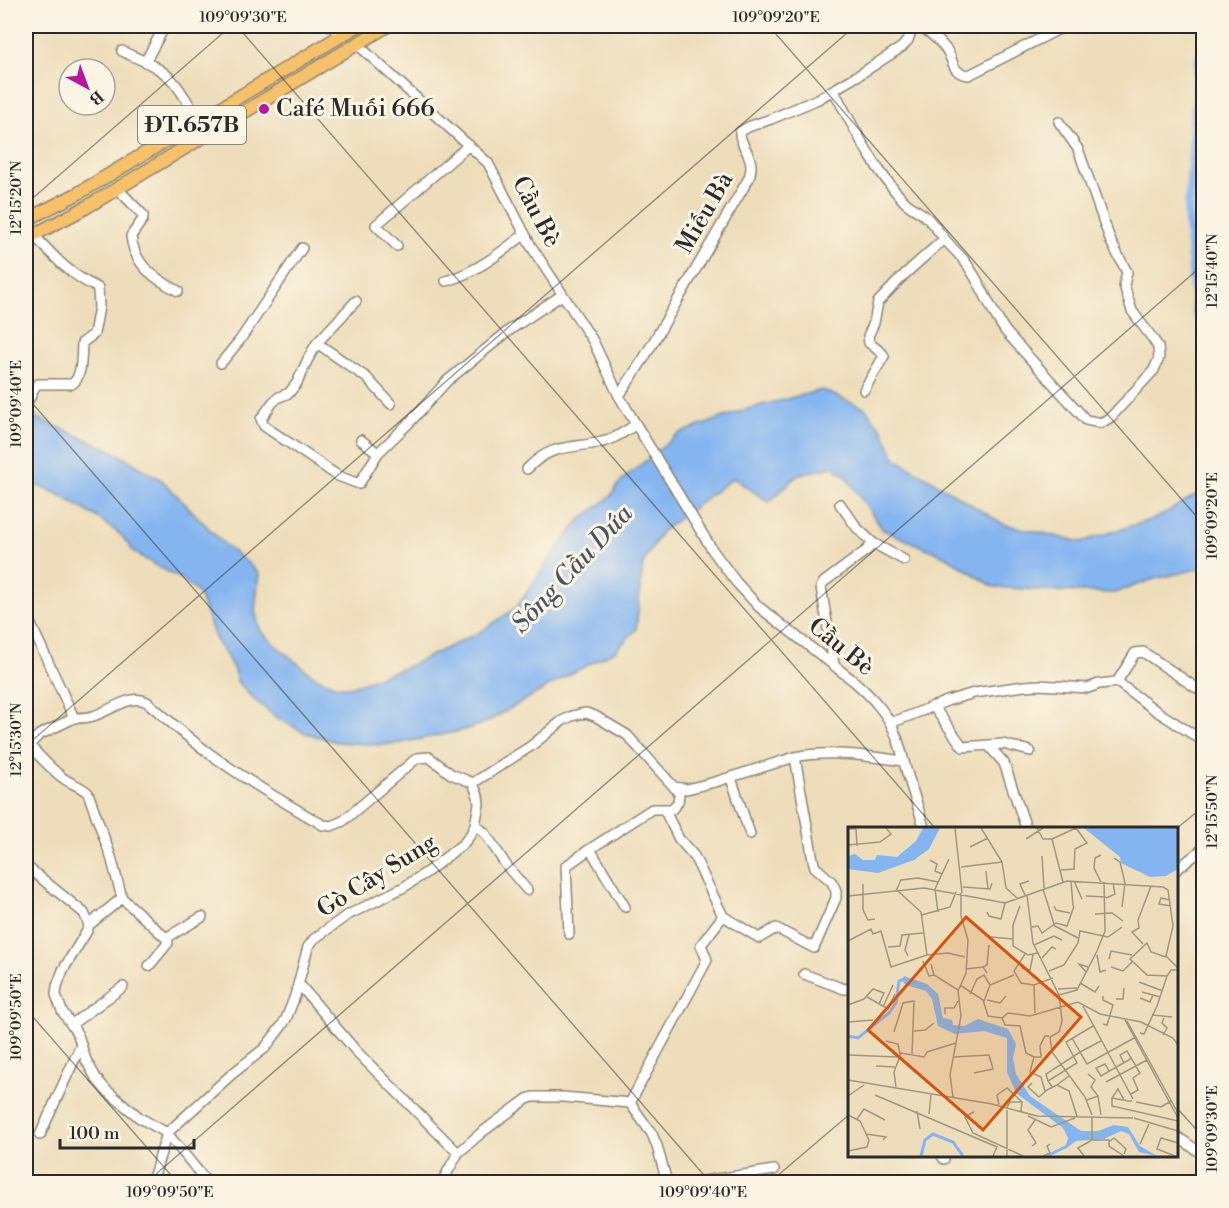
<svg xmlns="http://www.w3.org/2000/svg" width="1229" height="1208" font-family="'Libre Bodoni',serif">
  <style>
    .water { fill: #84b5f0; stroke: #58708e; stroke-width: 1.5 }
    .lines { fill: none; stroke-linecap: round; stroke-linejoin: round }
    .canal { stroke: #84b5f0; stroke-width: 9 }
    .minor-casing { stroke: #8c8472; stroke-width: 12 }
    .major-casing { stroke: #8c8472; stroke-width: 15 }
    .minor { stroke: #fff; stroke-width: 9 }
    .major { stroke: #f7c06b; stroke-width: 12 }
    .ticks { fill: none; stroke: #2b2b2b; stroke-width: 1.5; stroke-opacity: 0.45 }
    .poi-dot { fill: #b5179e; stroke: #fcf5e5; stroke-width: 2 }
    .labels { text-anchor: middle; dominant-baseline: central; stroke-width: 6; stroke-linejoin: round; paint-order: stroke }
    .shield { fill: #fcf5e5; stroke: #6a6863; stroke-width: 1.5 }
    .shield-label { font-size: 22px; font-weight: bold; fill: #2b2b2b }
    .poi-label { font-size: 24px; fill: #2b2b2b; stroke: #fcf5e5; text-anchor: start }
    .street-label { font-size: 24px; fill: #2b2b2b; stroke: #fcf5e5 }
    .water-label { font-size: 26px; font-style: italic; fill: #465466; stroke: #fcf5e5 }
    .inset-river { fill: none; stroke: #84b5f0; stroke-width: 3 }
    .inset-road { fill: none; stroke: #9f9681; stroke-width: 1.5 }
    .view { fill: #d5540f; fill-opacity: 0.15; stroke: #d5540f; stroke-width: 3 }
    .inset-edge { fill: none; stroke: #2b2b2b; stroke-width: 3 }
    .neatline { fill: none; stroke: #2b2b2b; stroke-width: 2 }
    .ticks-label { font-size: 15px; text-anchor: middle; fill: #2b2b2b }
  </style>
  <rect width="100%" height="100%" fill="#fcf5e5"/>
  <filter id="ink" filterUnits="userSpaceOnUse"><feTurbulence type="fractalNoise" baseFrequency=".0167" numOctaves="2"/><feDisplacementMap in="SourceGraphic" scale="12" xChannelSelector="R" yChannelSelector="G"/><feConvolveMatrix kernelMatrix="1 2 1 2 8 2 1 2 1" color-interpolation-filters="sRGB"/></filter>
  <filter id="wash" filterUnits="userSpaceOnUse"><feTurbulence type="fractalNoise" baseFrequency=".008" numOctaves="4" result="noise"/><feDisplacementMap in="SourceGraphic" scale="24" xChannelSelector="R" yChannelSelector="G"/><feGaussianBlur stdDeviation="1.35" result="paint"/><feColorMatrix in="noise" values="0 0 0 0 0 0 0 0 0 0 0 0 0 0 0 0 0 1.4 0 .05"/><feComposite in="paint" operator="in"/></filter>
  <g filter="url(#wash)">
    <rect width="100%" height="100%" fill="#edddba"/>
    <!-- water -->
    <path class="water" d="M822,390L865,408L882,429L895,458L1003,524L1081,542L1159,517L1203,490V568L1154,579L1115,593L1054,591L994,587L947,557L883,530L845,475L833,467L799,474L769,502L733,478L661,532L643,563L636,630L615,651L572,673L487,722L465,730L400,743L381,745L337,742L303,732L274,716L251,697L237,681L234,670L226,655L217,643L199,594L182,579L155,565L134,552L121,535L95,516L60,495L26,481V413L111,450L162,480L224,544L249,564L259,574L255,611L260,630L274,644L311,674L321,680L337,686L350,687L409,666L480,632L517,607L543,569L579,521L610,497L621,481L678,434L747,409Z"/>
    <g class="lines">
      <!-- canal -->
      <path class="canal" d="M1204,47L1199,61L1188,216L1196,313L1204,325"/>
    </g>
  </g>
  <g filter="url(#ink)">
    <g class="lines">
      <defs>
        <path id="minor" d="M330,26L343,34
          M916,26C928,30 938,39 946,49C955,61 950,73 969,75L1061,28
          M357,44L488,163L531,246L593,341L619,396L640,431L713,551L736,582L759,607L855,682C873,698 889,715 897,738C902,751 904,765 909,779C914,796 920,812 924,828
          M122,51C138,59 159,66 172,80C183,92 190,107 199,121
          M145,62L165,26
          M834,91C854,128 874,169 903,200C909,207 918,210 925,216C932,222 937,230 943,237C949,245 956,251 962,258C981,280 989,310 1007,333L1086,420L1101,423L1111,417L1154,370L1159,358L1158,347L1153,339L1132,311L1124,285L1127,272L1111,242L1078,149L1059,122
          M117,188L143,215V219L131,236C134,265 154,278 178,291
          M397,246L376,225L469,145
          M446,281C477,272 500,253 525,234
          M356,301L317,343L308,359L297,383L289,393L279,397L273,402L261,419L264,426L338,476L359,484L378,453L411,421L447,381L511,329L562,295
          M317,343L367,378L391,404
          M221,363L240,340L302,248
          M864,390L884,356L882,353L869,343L868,336L874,323L878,302L905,274L944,239
          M619,396L644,358L749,178C750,174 751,171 751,167C752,154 739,144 740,132L748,127L771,119L818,99L862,73L902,47L908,40L910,34L911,26
          M26,402C33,398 31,388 38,384H72C83,376 81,356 82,343L94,334L99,307L98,288C69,274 55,258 34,235
          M361,440L378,453
          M527,469C552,443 570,449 602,442C615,440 624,431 636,425
          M873,543L904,560
          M26,614L74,718C81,718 87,718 93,716C110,711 131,693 147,702C164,716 180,731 197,744C237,775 280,800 323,825L331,826L343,821L417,758L429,757L451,774L473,783
          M834,664L821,587L824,582L867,550L873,543L858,529L840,504
          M1117,682L1135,653L1143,652L1195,687L1204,690
          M933,706L963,747L1003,744L1030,751
          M74,718L39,735L31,743V747C41,758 51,769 63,778C71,784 81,786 88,793L111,857L122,898L89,925
          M891,723L947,701L974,693L1024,686L1039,685L1088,688L1099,684L1117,682L1155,710L1197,737
          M988,745L1004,763L1026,828
          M731,778L750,834
          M475,825L485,833L506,865L527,890
          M590,849L625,907
          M26,866L84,913L89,925L87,931L63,970L57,986L56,995L62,1011L78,1035L86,1060L96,1078L106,1090L140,1118L167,1133L207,1182
          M1176,870L1204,848
          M122,898L166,938
          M723,916L759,938L776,928L814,948L836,898V891L834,886L831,881L815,867L813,860L795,757
          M569,934L566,866L590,849L652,809H664
          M149,966L168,943L166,938L202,917
          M804,974L844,989L850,988
          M299,984L356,1051L458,1153
          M72,1024L123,987
          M630,1103L707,960L701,945L723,916L694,856L679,839L664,809H672L678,802L679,794L674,787
          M40,1135L81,1045
          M1176,1136L1204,1155
          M942,1156L944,1159
          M152,1182L167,1133L232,1074L265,1048L281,1027L286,1019L295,996L308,947L314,939L346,916L404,887L427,872L464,843L471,834L475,825L479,804L478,796L473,783L531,746L562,721L572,716L580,714L586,713L595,716L627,735L674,787L687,789L715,782L795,757C829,750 869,756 903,761
          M442,1182L458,1153L481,1133L527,1099L533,1097H563L630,1103L652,1134L657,1146L667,1182
          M697,1182L774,1170"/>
        <path id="major" d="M26,220L77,194L357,26
          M26,239L85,208L387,26"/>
      </defs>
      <!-- minor casing -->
      <use href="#minor" class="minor-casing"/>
      <!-- major casing -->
      <use href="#major" class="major-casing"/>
      <!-- minor -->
      <use href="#minor" class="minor"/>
      <!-- major -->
      <use href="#major" class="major"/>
    </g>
  </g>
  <!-- ticks -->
  <path class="ticks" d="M237,26L935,828M769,26L1204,525M26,204L231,26M26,396L710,1182M26,746L855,26M1176,829L1204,806M26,1009L177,1182M1176,1107L1204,1138M147,1182L1204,264M770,1182L850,1114"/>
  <!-- markers -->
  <circle class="poi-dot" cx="264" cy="109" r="6"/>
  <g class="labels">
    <!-- shield labels -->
    <rect class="shield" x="138" y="106" width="108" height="38" rx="4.5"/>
    <g class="shield-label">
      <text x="192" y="125">ĐT.657B</text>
    </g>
    <!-- poi labels -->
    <g class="poi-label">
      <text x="276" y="109">Café Muối 666</text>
    </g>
    <!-- street labels -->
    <g class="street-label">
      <text transform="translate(536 212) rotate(62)">Cầu Bè</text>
      <text transform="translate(705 213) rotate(-60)">Miếu Bà</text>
      <text transform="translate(841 647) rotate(39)">Cầu Bè</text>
      <text transform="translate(377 876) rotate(-32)">Gò Cây Sung</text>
    </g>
    <!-- water labels -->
    <g class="water-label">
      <text transform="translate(572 569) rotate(-47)">Sông Cầu Dứa</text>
    </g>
  </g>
  <!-- overview -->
  <g transform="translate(848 827)">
    <rect width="330" height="330" fill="#edddba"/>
    <path d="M75,1H92L81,22L66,33L30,46L0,42V29L7,27L15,33H27L29,28L49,30L68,14ZM236,1H330V42L318,49L302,50L273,36L272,30ZM56,149L79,157L90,167L95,191L104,193L105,198L116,199L130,192L160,202L168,217L165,231L168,247L182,269L233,304H250L266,298L280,300L292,319L309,329L291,325L281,307L273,304L256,312L228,314L217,322L220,311L215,301L168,266L159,245V211L136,204L107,207L90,199L84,172L78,164L58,158L54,154Z" fill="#84b5f0"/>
    <path class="inset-river" d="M0,209L10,211L41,186L48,176L51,154L56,152M73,329L77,313L85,307L105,315L115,329M199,329L219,319"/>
    <path class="inset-road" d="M107,1L114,66M133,1L154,35L158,61L170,72M189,1L195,12H204L215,55M0,2H8L9,19M178,12L195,1M204,12L228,1L239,16L227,22L226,42L213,43M0,18L32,15L43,7L38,1M122,20L140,11M194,29L196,61M266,31L272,35L277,56L274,80M82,33L89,37L87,44L94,47M113,40L154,35M138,44L140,62M223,54L225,79M226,54L234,72M253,55L246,41L247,31L253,28M15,57V83L20,93L27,92M115,60L142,62L144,56M195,62L206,97M48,64L53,53L70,51L90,55M50,64L73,85L79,128L100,126L117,130M177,68L172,57L181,54M179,68L185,116L211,168L214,194L211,205L202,210L204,225L237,270L244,288M0,69L76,61L157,76L219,54L315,60L320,63L325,99L318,129L330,141M238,69L258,70M258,71L267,67L265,56M322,73L313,71L311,77L323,79M172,79L165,98V119L180,128L190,126M206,79L208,83L222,86M90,85L87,62L101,32M139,85L141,89L153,92L157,76M247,87L264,86L275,94M74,88L102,80L108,65M205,98L230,111M184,100L190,99L194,106L208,96L219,99L226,79M143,110L165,112M0,114L23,102L25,107L33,104L43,140L79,128M295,117L284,105L291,101L290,93L303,59M186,118L206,109L214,113M40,120L52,119L54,108L75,106M177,127L166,144L173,156L186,158L205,151M249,128L252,145L258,143M60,129L57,123L61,108M318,130L303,125L299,116L282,132L299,148L319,149M194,131L204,120L208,122M261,132L263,124L284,128M75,134L81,149L86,148M83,137L86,148L110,163M135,140L139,138L141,118M263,140L275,144L284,135M174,141L182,143L185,128M118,142L135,140L139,146M201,144L216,138L230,116L232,104L260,110L274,100M238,145L231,137L240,140M291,155L315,164M232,156L247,165L251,159M112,158L135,173L140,189L154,191L160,186L182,189L230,175L252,187L293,195L325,211L330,218M186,158L187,186M210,162L229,161M294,165L312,170M122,167L129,152L136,148L142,158M211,168L229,163L249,124L257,104L256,55M19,170L40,182L47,167M292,171L302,175L305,168M268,172H275L276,161M139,173L152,176L158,169M136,174L142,158L166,148M0,178L16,172L25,162L36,166L31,177M235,179L285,272M35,180L45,158M97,187V181H106L110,174M304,188L324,190M154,191L157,198L172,199L178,226L186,230L182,245L193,250L197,264L209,258M277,193L330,291M279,194L330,286M0,195L25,193M255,197L259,198L265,178L255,173V169M66,204L77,203L86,196M46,205L55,176L66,174L64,227M292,206L296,207L309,179L319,149L323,143H330M315,208L319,201L314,196L316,191M224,211L232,225L253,214M38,214L50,217L52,227M0,228L49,230M106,230L141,228L145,242L126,246M186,230H193L192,219L197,209H201M276,236L272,228L279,224L292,246L285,251L290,263L283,267M28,239L47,240M261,244L257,237L248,241L253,249L284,231M240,247L247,253L243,260L250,269M221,249L209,258L221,264L229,289M0,253L144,277L189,289L285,291M200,254L198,247L232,225L239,237L288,210M258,255L299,233M184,256L180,260L191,270L198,264M48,260L46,245L53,226L76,230L79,225L108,216M205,261L200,254L229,236L218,215L245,199M27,268L149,320L145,329M0,269L16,258M105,270L102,248L113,189L110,164L118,146L120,113L113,89V66M264,271V279L330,294M239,273L250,269L253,288M276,273L270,262L264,271L269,272L276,273L280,274H284M288,275L313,280L323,274M151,278L149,268L159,261L174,275M159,280L162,275H174L173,284M159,283V329M69,284L72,302M126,285L117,290L125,306L175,329M81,287L83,268M0,288L12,294L21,313L19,320L0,324M180,289L203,300L227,291M286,291L330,304M9,292L16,282L37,293M18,307L38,310L35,313M244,313H261V319L276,329M262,314L266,311L278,322L276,327M292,317L301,297M184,319L188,316L180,303L187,293M195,329L202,326L199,319L202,317M236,329L230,321L244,313V291M327,329L309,322L313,311L330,316"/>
    <path class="view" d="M118,90L233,190L135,303L20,203Z"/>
    <rect width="330" height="330" class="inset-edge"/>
  </g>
  <!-- margin -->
  <rect width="1229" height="1208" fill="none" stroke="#fcf5e5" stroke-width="66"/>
  <!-- north arrow -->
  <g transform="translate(87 87) rotate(139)"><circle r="28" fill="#fcf5e5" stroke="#a8a49b" stroke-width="1.5"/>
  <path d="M0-4.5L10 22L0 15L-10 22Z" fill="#b5179e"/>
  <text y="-9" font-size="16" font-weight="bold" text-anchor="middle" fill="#2b2b2b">B</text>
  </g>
  <!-- scale -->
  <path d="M60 1139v9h134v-9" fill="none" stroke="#2b2b2b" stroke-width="3"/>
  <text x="69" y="1139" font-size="18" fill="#2b2b2b" stroke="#fcf5e5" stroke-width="4.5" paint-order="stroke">100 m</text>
  <rect x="33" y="33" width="1163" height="1142" class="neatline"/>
  <g class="ticks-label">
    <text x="243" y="22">109°09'30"E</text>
    <text x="776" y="22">109°09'20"E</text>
    <text transform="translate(16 198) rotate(-90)" y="5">12°15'20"N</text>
    <text transform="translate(1212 271) rotate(-90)" y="5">12°15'40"N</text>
    <text transform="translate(16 404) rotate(-90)" y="5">109°09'40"E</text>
    <text transform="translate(1212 516) rotate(-90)" y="5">109°09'20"E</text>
    <text transform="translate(16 740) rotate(-90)" y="5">12°15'30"N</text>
    <text transform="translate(1212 812) rotate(-90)" y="5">12°15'50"N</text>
    <text transform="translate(16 1017) rotate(-90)" y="5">109°09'50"E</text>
    <text transform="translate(1212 1129) rotate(-90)" y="5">109°09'30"E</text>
    <text x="170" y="1197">109°09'50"E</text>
    <text x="703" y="1197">109°09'40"E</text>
  </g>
</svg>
